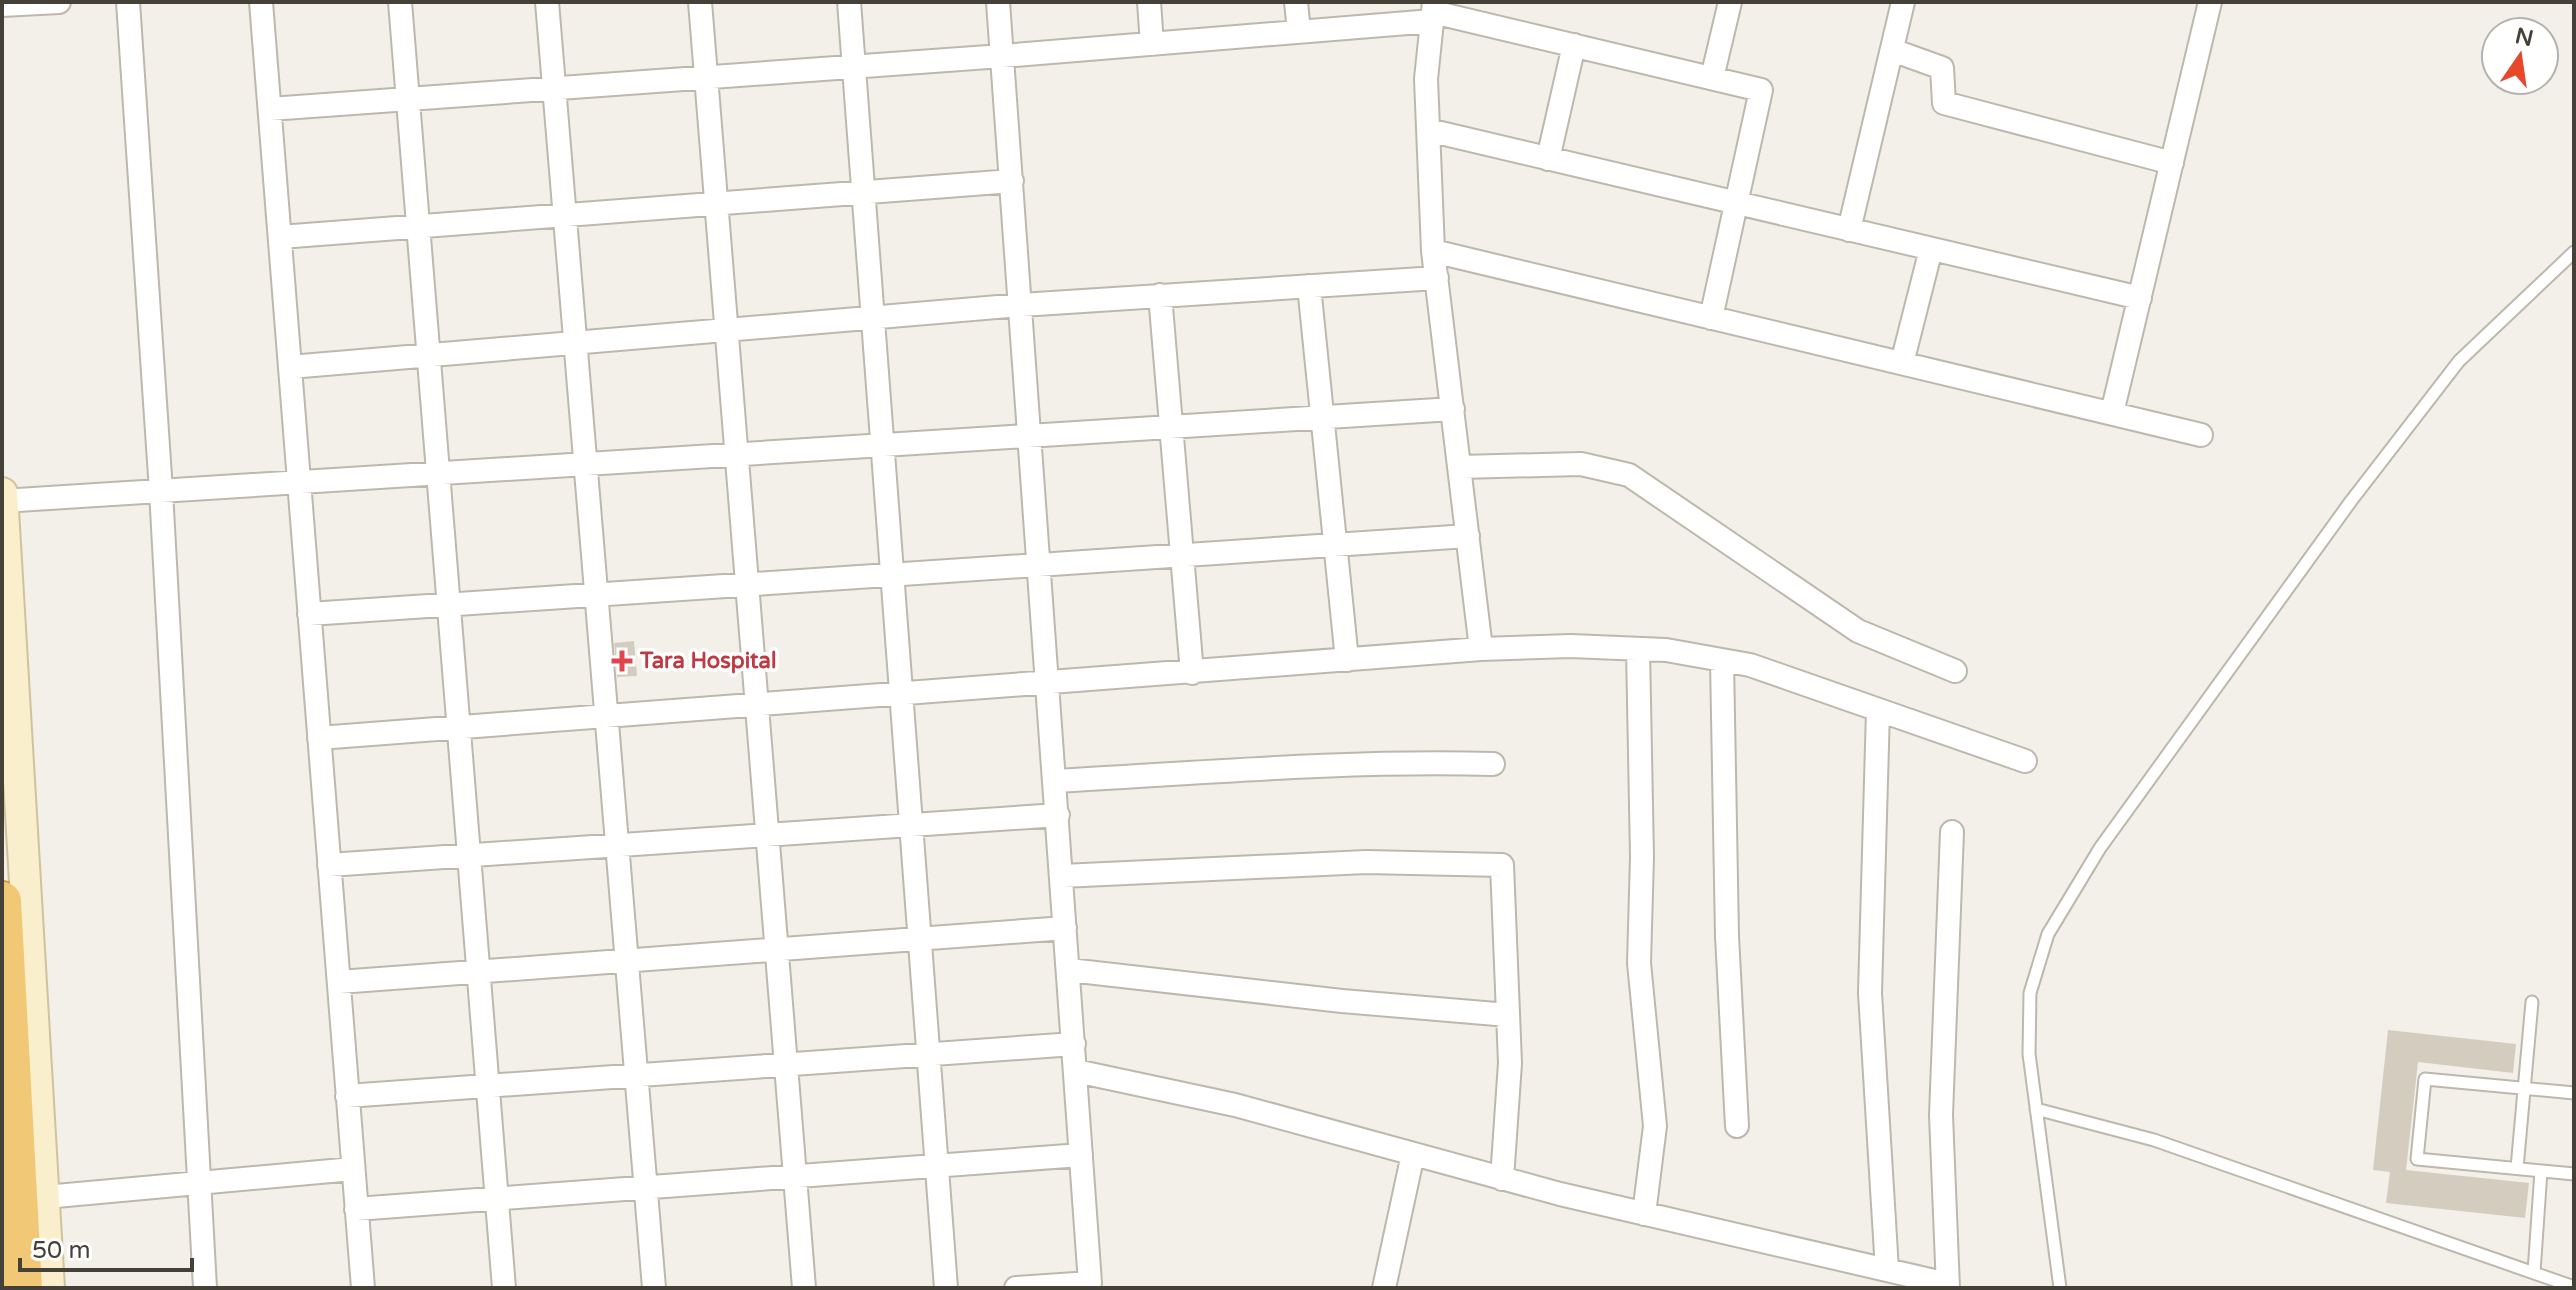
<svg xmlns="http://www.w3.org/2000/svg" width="2576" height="1290" font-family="'Varela Round',sans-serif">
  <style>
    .building { fill: #d4ccbf }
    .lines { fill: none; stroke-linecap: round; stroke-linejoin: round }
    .lane-casing { stroke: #beb8ac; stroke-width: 15 }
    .street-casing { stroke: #beb8ac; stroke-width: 26 }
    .secondary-casing { stroke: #cfc29c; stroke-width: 34 }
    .highway-casing { stroke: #d09d46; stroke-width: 42 }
    .lane { stroke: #fff; stroke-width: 11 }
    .street { stroke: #fff; stroke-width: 22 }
    .secondary { stroke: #faefcc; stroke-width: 30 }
    .highway { stroke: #f1c876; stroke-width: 38 }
    .health-dot { fill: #e0444e; stroke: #fff; stroke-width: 3 }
    .labels { text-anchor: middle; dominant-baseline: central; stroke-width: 7; stroke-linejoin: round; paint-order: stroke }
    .health-label { font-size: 22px; font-weight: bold; fill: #be3a42; stroke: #fff; text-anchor: start }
  </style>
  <rect width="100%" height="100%" fill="#f3f0e9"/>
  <!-- building -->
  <path class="building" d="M634,641L637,676L617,677L614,643Z
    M2388,1030L2516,1044L2513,1073L2418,1062L2406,1170L2529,1183L2525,1218L2386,1203L2390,1172L2373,1170Z"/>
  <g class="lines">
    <defs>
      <path id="lane" d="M2574,1093L2425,1079L2417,1159L2574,1174
        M2036,1109L2154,1140L2574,1287
        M2517,1168L2532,1002
        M2534,1272L2541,1171
        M2060,1288L2029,1054L2030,993L2048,934L2100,848L2351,501L2459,361L2574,252"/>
      <path id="street" d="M128,2L161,491L205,1288
        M261,2L363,1288
        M400,2L504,1288
        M547,2L654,1288
        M700,2L804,1288
        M849,2L946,1288
        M998,2L1090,1283L1016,1288
        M1149,2L1152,44
        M1296,2L1299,32
        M1434,2L1426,79L1433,251L1481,649
        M2,5L59,2
        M1433,12L1761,90L1711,318
        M1892,50L1942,68L1944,103L2172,163
        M1712,78L1730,2
        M270,109L1002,56L1432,21
        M1428,130L2140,298
        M1548,159L1574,45
        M1849,230L1903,2
        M280,237L1012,181
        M1433,251L2201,435
        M1309,286L1347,660
        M1160,295L1192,673
        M1902,363L1931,249
        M290,367L1021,305L1437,278
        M2112,413L2210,2
        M1460,467L1581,464L1629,475L1858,631L1955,671
        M2,501L1453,409
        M309,614L1468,536
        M1638,649L1642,857L1639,963L1655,1126L1644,1214
        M1722,660L1727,936L1737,1126
        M1878,710L1870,993L1887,1270
        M319,738L1481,649L1571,646L1666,650L1750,665L2025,761
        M1055,781C1201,773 1347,760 1493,764
        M329,865L1058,815
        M1062,876L1366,862L1502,865L1510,1063L1502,1179
        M1069,970L1342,1001L1508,1015
        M339,982L1065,928
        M1076,1071L1235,1105L1560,1194L1947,1284
        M347,1096L1074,1044
        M45,1197L353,1169
        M356,1209L1081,1155
        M1384,1288L1413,1154
        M1948,1288L1941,1115L1952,832"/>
      <path id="secondary" d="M2,493L49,1288"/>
      <path id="highway" d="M2,901L23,1288"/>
    </defs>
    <!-- lane casing -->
    <use href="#lane" class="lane-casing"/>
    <!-- street casing -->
    <use href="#street" class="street-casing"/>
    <!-- secondary casing -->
    <use href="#secondary" class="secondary-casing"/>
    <!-- highway casing -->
    <use href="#highway" class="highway-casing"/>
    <!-- lane -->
    <use href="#lane" class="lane"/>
    <!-- street -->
    <use href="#street" class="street"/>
    <!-- secondary -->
    <use href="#secondary" class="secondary"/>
    <!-- highway -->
    <use href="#highway" class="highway"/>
  </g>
  <!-- markers -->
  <path class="health-dot" d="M618 649h8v8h8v8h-8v8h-8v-8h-8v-8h8z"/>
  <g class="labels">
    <!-- health labels -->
    <g class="health-label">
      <text x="640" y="661">Tara Hospital</text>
    </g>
  </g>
  <!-- border -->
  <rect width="2576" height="1290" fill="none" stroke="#464138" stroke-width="8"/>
  <!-- north arrow -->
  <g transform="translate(2520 56) rotate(13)"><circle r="38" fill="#ffffff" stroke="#b5b3af" stroke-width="2"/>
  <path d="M0-6L14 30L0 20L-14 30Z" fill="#e7482c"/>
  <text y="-12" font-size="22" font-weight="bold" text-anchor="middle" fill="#464138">N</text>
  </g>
  <!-- scale -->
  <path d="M20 1258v12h172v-12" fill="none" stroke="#464138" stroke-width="4"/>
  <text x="32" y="1258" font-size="24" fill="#464138" stroke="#ffffff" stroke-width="6" paint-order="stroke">50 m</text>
</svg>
